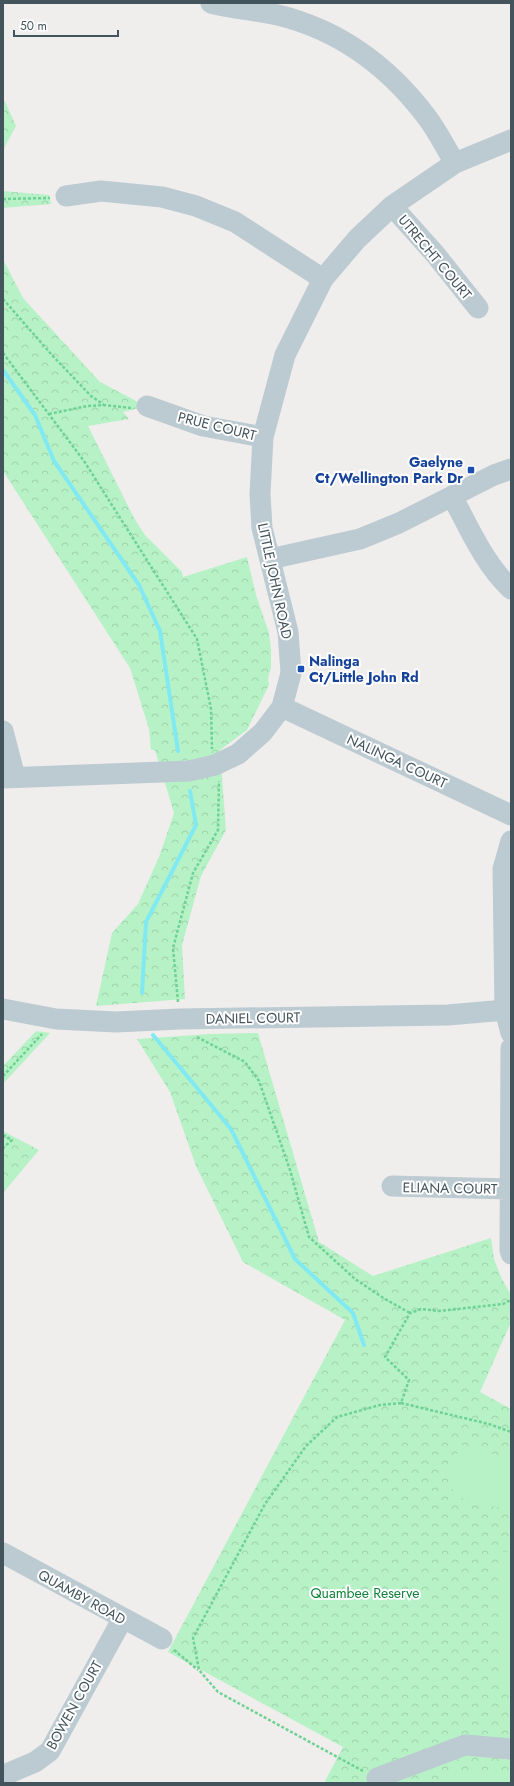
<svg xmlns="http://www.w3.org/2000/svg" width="514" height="1786" font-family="Jost,sans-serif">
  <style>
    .forest { fill: url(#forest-crowns) }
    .garden { fill: #b7f2c6 }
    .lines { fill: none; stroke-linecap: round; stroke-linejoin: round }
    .stream { stroke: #80e9f2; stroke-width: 4 }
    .path { stroke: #6dd293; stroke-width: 2.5; stroke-dasharray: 3 2; stroke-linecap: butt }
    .minor { stroke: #bccad1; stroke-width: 21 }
    .transit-dot { fill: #1a4fb4; stroke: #fff; stroke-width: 1.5 }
    .labels { text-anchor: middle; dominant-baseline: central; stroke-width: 4; stroke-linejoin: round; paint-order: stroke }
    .street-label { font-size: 14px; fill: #44545c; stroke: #fff }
    .transit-label { font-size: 14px; font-weight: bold; fill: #164399; stroke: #fff; text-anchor: end }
    .park-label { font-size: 14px; fill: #0f833a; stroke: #fff }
  </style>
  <defs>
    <pattern id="forest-crowns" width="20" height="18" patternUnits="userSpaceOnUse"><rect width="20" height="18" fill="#b7f2c6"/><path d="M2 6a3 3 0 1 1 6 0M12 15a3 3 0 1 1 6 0" fill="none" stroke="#9fd1ac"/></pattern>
  </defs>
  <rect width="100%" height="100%" fill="#f0eded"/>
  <!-- forest -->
  <path class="forest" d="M3,97L16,126L3,150Z
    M3,191L49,195L51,204L3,208Z
    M3,259L23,298L100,382L138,402L139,408L123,412L129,419L88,426L134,518L145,535L182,572L183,577L247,557L256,595L269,633L271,649V668L268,678L269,685L247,730L220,750L226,830L201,876L182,945L185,999L96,1006L112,933L138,904L159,857L174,813L155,750H151L149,729L130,668L3,471Z
    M36,1031L50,1033L3,1084V1066Z
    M258,1033L319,1242L373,1276L491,1238L494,1259L501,1277L511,1295V1322L480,1392L511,1409V1783H324L343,1747L168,1652L345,1320L243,1262L196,1166L170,1092L137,1039L209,1034Z
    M3,1131L39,1150L3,1193Z"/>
  <!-- garden -->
  <path class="garden" d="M460,1445L511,1459V1511L462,1498L448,1485Z
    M498,1551L511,1552V1686H500Z
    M468,1771L510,1770L511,1783H431Z"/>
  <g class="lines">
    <!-- stream -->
    <path class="stream" d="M3,370L35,415L54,461L139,585L160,631L178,751
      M142,993L146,922L196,825L190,791
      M153,1035L231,1129L295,1259L353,1313L364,1345"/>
    <!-- path -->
    <path class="path" d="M3,199L50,198
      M3,299L51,354L91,396L104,405
      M3,353L84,461L197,639L211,709L212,749
      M49,414L87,406L104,405L131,408
      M178,1002L173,948L193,873L218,830L219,781
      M197,1037L245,1062L259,1081L290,1170L309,1237L355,1279L385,1299L410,1313
      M3,1076L42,1034
      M3,1135L12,1140L3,1148
      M401,1403L489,1424L511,1432
      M174,1650L198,1670
      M363,1771L218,1692L199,1670L193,1638L265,1504L306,1446L337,1417L380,1405L401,1403L409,1380L385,1357L410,1313L421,1309L439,1311L503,1304L511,1300"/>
    <!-- minor -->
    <path class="minor" d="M211,3C233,9 256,10 278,15C339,30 388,66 426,116C437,130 445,147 455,163
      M66,196L101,191L162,197L196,206L235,222L323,279
      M392,206L435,254L478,308
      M147,406L203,426L263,437
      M452,496C469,528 484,563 511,589
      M270,559L360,539L399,523L494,475L511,469
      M282,707L511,815
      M3,731L15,777
      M3,778L189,771L215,765L238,754L263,732L282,707L291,673L288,632L262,528L260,494L263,437L285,355L323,279L357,239L392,206L455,163L511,140
      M511,841L503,869L505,1010L511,1033
      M3,1009L56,1019L116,1022L180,1019L448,1015L505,1010
      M511,1048L510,1250L511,1254
      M392,1186L509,1189
      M3,1553L162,1639
      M9,1773L35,1762L50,1751L123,1618
      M377,1778L465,1745L511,1749"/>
  </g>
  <!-- markers -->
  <g class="transit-dot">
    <rect x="467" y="466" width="8" height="8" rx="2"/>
    <rect x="297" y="665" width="8" height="8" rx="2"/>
  </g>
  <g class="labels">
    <!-- street labels -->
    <g class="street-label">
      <text transform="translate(435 257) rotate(50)">UTRECHT COURT</text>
      <text transform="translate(217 426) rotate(14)">PRUE COURT</text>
      <text transform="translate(275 581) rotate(78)">LITTLE JOHN ROAD</text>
      <text transform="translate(397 761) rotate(25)">NALINGA COURT</text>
      <text transform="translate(253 1018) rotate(-1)">DANIEL COURT</text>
      <text transform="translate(450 1188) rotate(1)">ELIANA COURT</text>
      <text transform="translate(82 1597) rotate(29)">QUAMBY ROAD</text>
      <text transform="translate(74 1705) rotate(-61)">BOWEN COURT</text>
    </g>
    <!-- transit labels -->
    <g class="transit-label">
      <text x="463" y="462">Gaelyne<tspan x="463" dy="16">Ct/Wellington Park Dr</tspan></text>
      <text x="309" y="661" text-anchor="start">Nalinga<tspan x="309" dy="16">Ct/Little John Rd</tspan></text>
    </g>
    <!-- park labels -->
    <g class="park-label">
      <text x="365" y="1593">Quambee Reserve</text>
    </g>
  </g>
  <!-- border -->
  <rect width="514" height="1786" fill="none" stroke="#44545c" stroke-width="8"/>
  <!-- scale -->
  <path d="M14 30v6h104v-6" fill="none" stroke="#44545c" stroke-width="2"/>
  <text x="20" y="30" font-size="12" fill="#44545c" stroke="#ffffff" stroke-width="3" paint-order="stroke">50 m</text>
</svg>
